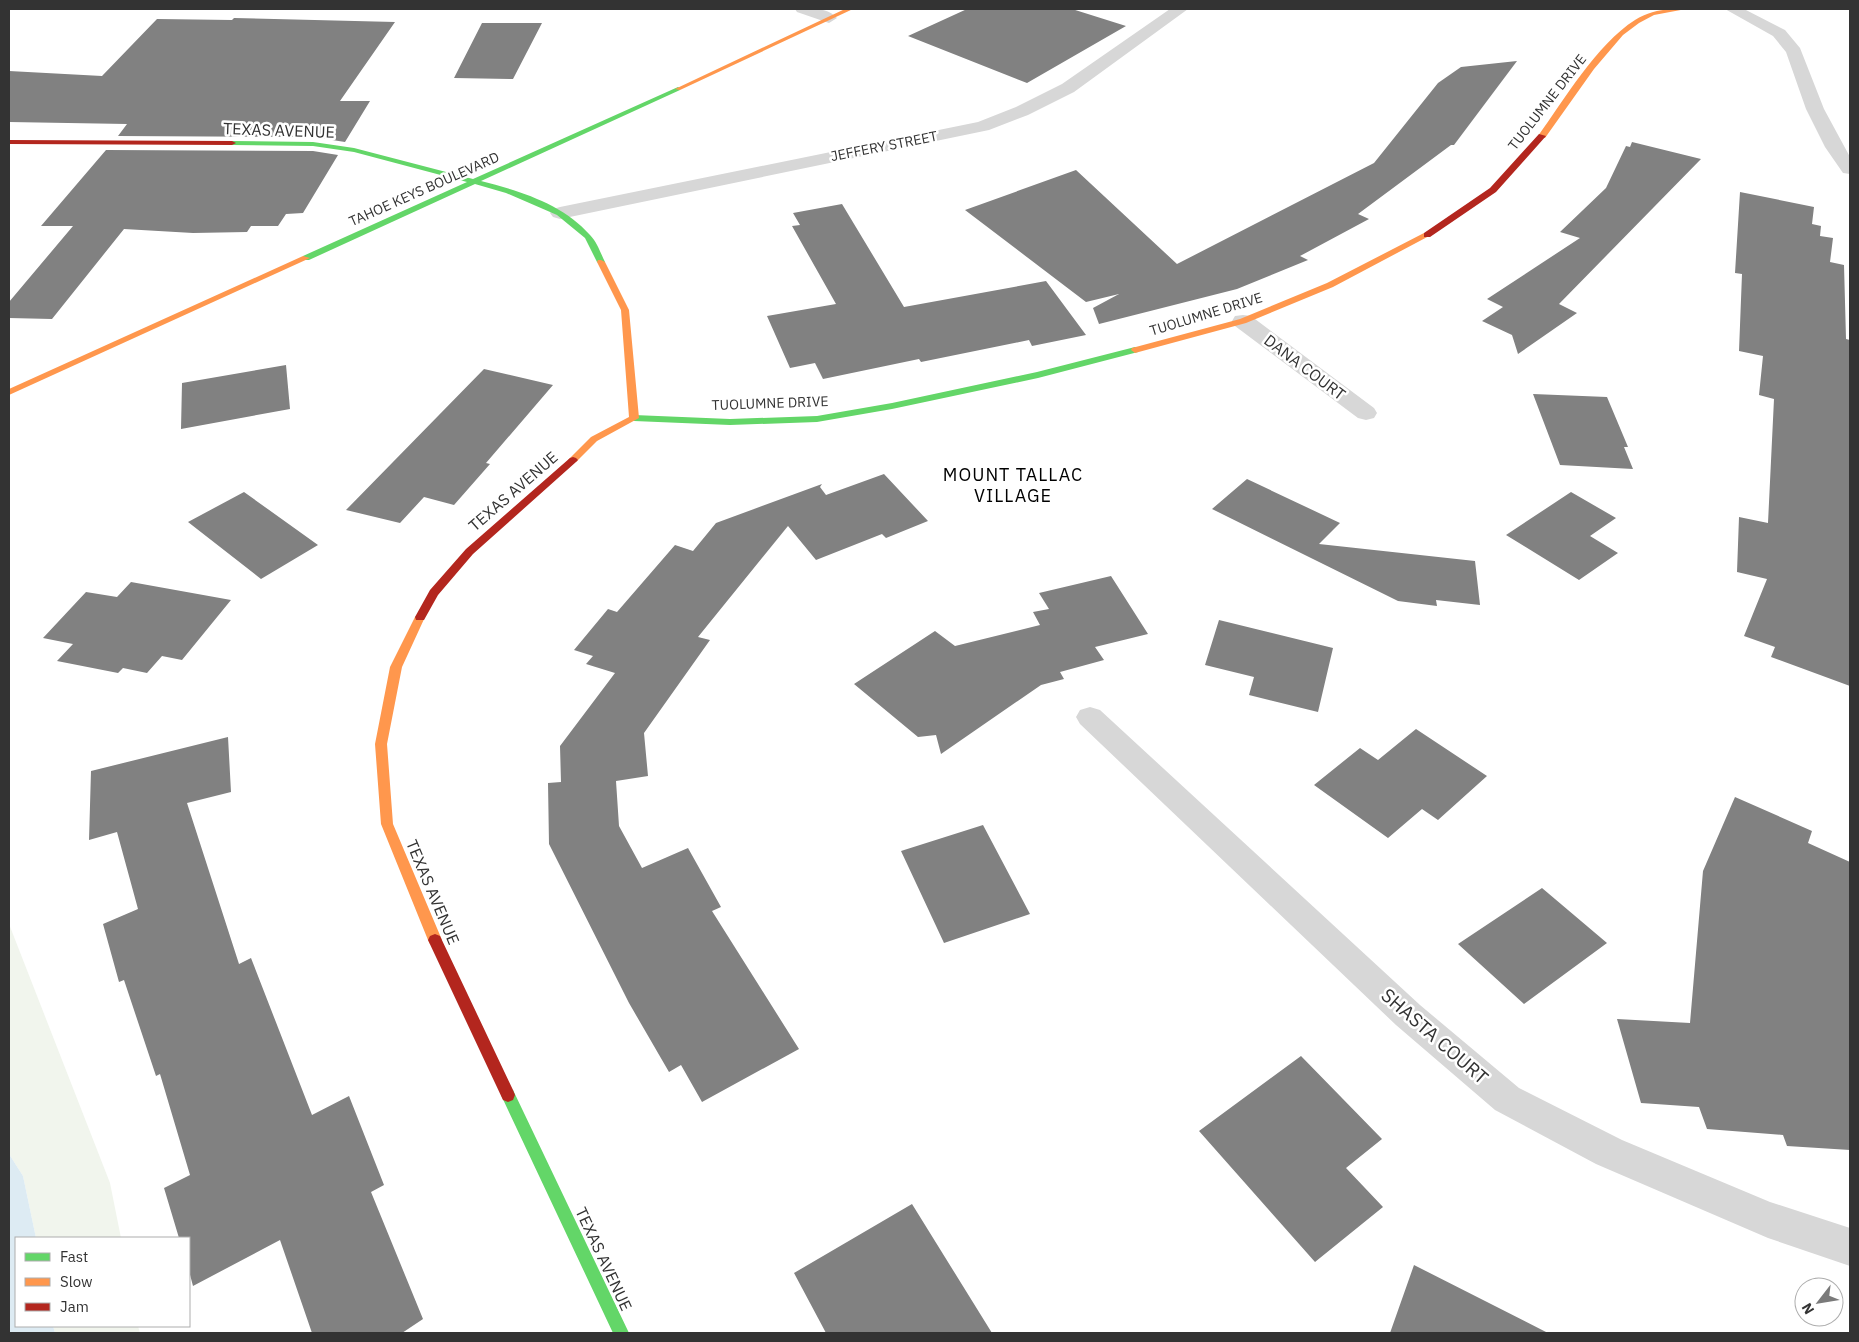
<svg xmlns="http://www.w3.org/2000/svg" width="1859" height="1342" font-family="'IBM Plex Sans',sans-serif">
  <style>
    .green { fill: #f1f5ed }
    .water { fill: #ddebf3 }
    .building { fill: #818181 }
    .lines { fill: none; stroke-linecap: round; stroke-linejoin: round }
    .street { fill: #d7d7d7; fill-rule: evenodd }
    .fast { fill: #63d668; fill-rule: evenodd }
    .slow { fill: #ff974d; fill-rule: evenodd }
    .jam { fill: #b3261e; fill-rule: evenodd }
    .labels { text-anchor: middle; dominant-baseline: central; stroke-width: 5; stroke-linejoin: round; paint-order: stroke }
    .far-street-label { font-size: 14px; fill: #333; stroke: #fff }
    .street-label { font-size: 16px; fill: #333; stroke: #fff }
    .neighbourhood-label { font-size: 18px; letter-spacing: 1px; fill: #000; stroke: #fff }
    .near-street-label { font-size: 19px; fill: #333; stroke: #fff }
  </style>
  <rect width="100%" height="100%" fill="#fff"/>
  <!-- green -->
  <path class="green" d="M9,924L110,1183L121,1238H36L23,1176L9,1154Z
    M53,1326H138L140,1333H55Z"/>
  <!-- water -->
  <path class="water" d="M9,1154L23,1176L36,1238H16V1326H53L55,1333H9Z"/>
  <!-- building -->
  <path class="building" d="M967,9H1072L1126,26L1027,83L908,36Z
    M234,18L395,22L340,101H370L345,142L313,137L118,136L127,124L9,122V71L102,76L157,19L232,20Z
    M482,23H542L513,79L454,78Z
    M1517,61L1454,145H1451L1358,214L1369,219L1300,256L1308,260L1237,289L1099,324L1093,308L1119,294L1086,302L965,210L1076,170L1177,264L1374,163L1438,83L1461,67Z
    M1632,142L1701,159L1559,304L1577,313L1518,354L1512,335L1482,321L1503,307L1487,299L1580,238L1560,232L1606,188L1626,146L1630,147Z
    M106,150L313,151L338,155L303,213L286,214L278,226H251L247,232L193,233L124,229L52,319L9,318V302L73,226H41Z
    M1740,192L1814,207L1812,224L1821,226L1820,236L1833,238L1830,262L1844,265L1846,339L1850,340V686L1771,657L1775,647L1744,636L1767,579L1737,572L1739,517L1768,523L1774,399L1759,395L1763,356L1739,351L1742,274L1735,273Z
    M842,204L904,307L1046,281L1086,335L1032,346L1029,340L921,362L919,359L823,379L815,363L790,368L767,316L836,304L792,226L800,225L793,213Z
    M286,365L290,409L181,429L182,383Z
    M484,369L553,385L486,463L490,464L454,505L424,497L400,523L346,510Z
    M1533,394L1607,397L1628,447H1624L1633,469L1560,465Z
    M884,474L928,521L886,538L882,534L816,560L788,526L698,637L710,640L644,733L648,776L616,781L619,826L642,868L688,848L721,907L712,911L799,1049L702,1102L681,1065L669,1072L629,1003L549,844L548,783L561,782L560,746L615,673L586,664L593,656L574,650L608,609L617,612L675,545L693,551L716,523L822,484L820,487L826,495Z
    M1247,479L1340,523L1319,544L1475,561L1480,605L1436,600L1437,606L1398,601L1212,509Z
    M244,492L318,545L261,579L188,522Z
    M1571,492L1616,518L1590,536L1618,553L1579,580L1506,535Z
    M1111,576L1148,634L1095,647L1104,660L1060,672L1064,679L1041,685L941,754L936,735L918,737L854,684L935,631L955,646L1040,625L1033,612L1049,609L1039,593Z
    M131,582L231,600L182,660L162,656L147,673L123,668L118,673L57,661L73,644L43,638L86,592L117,597Z
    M1219,620L1333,648L1318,712L1249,695L1254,677L1205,665Z
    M1416,729L1487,776L1438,820L1422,809L1388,838L1314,785L1360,748L1378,760Z
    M228,737L231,792L187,803L239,964L251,958L312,1115L349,1096L384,1185L371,1192L423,1319L402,1333H312L280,1240L193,1286L189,1271V1238H179L164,1188L190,1175L160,1074L156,1076L124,980L119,982L103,924L138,909L117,832L89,840L91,771Z
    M1735,797L1812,831L1808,843L1850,862V1150L1787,1146L1783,1135L1707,1129L1699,1107L1641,1103L1617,1019L1690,1023L1703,871Z
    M983,825L1030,914L944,943L901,851Z
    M1542,888L1607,943L1524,1004L1458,944Z
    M1301,1056L1382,1139L1346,1168L1383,1207L1315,1262L1199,1131Z
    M912,1204L992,1333H826L794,1273Z
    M1414,1265L1548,1333H1390Z"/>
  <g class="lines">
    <!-- street -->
    <path class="street" d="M795,9C808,8 828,7 837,18L829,23L797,12Z
      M1170,9H1188L1074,92L1028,115L989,130L560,219L553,217L550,213L553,209L560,207L978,122L1016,107L1062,84Z
      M1725,9H1744L1785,30L1800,48L1824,109L1850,157V174L1843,173L1825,147L1806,109L1786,52L1773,36Z
      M1243,315L1251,316L1374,408L1377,413L1374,418L1366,420L1358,418L1235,326L1232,321L1235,316Z
      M1090,707L1100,710L1420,1005L1519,1088L1622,1140L1770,1202L1850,1228V1266L1768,1238L1596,1164L1495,1110L1396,1025L1080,724L1076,717L1080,710Z"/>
    <!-- fast -->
    <path class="fast" d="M678,87L680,88V90L481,181C520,191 563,204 590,235C597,242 601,254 605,262L601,264L597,262L585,238L557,215L506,193L475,184L309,260H303V256L467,182L354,152L313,146L232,145L228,143L232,141L313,142L354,148L473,179Z
      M1135,347L1138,348V352L1038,378L892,409L817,422L730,425L634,421L629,418L634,415L730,419L817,416L892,403L1037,372Z
      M508,1088L513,1090L629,1333H613L501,1095L503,1090Z"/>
    <!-- slow -->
    <path class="slow" d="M845,9H853L680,90L675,89Z
      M1671,9H1686L1654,15L1639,23L1623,35L1594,69L1545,138H1539L1538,136C1564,100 1597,44 1635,20C1646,13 1658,10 1671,9Z
      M1424,233L1431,235L1333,287L1246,323L1135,353L1131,350L1132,348L1240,319L1327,283Z
      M303,256L310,258L9,395V389Z
      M598,260H601L605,262L629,310L639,418L597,441L576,462H570L568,460L591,437L629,417L621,310L597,262Z
      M420,613L425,617L402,667L387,744L393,824L442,940L440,944L435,946L430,944L428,940L381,824L375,744L390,667L415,617Z"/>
    <!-- jam -->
    <path class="jam" d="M1539,134L1546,136L1496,192L1430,237H1424V233L1490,188Z
      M9,140L232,141L236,143L232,145L9,144Z
      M573,457L576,458L578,460L576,462L473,554L438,595L424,620H416L415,617L430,590L466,549L570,458Z
      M435,934L440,936L513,1090L515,1095L513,1100L508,1102L503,1100L428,940L430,936Z"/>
  </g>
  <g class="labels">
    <!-- far-street labels -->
    <g class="far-street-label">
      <text transform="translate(1547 102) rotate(-52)">TUOLUMNE DRIVE</text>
      <text transform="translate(884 146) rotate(-11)">JEFFERY STREET</text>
      <text transform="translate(424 189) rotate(-24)">TAHOE KEYS BOULEVARD</text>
      <text transform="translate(1206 314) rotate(-17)">TUOLUMNE DRIVE</text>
      <text transform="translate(770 403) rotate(-2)">TUOLUMNE DRIVE</text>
    </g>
    <!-- street labels -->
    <g class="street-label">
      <text transform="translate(279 130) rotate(2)">TEXAS AVENUE</text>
      <text transform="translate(1305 367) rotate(37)">DANA COURT</text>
      <text transform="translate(513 491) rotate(-41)">TEXAS AVENUE</text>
      <text transform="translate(433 892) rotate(67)">TEXAS AVENUE</text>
      <text transform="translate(604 1259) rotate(65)">TEXAS AVENUE</text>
    </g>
    <!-- neighbourhood labels -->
    <g class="neighbourhood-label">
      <text x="1013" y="474">MOUNT TALLAC<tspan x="1013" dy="21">VILLAGE</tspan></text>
    </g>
    <!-- near-street labels -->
    <g class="near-street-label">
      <text transform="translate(1435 1036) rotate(41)">SHASTA COURT</text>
    </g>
  </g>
  <!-- border -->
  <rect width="1859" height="1342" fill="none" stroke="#333333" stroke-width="20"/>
  <!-- legend -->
  <rect x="15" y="1237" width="175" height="90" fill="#ffffff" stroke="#adadad"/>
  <rect x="25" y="1253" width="25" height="8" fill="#63d668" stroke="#adadad"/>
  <text x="60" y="1262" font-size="15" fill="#333333">Fast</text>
  <rect x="25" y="1278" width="25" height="8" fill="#ff974d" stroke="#adadad"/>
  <text x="60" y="1287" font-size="15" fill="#333333">Slow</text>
  <rect x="25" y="1303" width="25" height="8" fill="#b3261e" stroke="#adadad"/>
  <text x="60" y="1312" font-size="15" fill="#333333">Jam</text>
  <!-- north arrow -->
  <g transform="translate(1819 1302) rotate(239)"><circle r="24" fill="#ffffff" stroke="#adadad"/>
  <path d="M0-4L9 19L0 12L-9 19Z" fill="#7a7a7a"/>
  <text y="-8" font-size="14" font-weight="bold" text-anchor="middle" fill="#333333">N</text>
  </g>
</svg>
